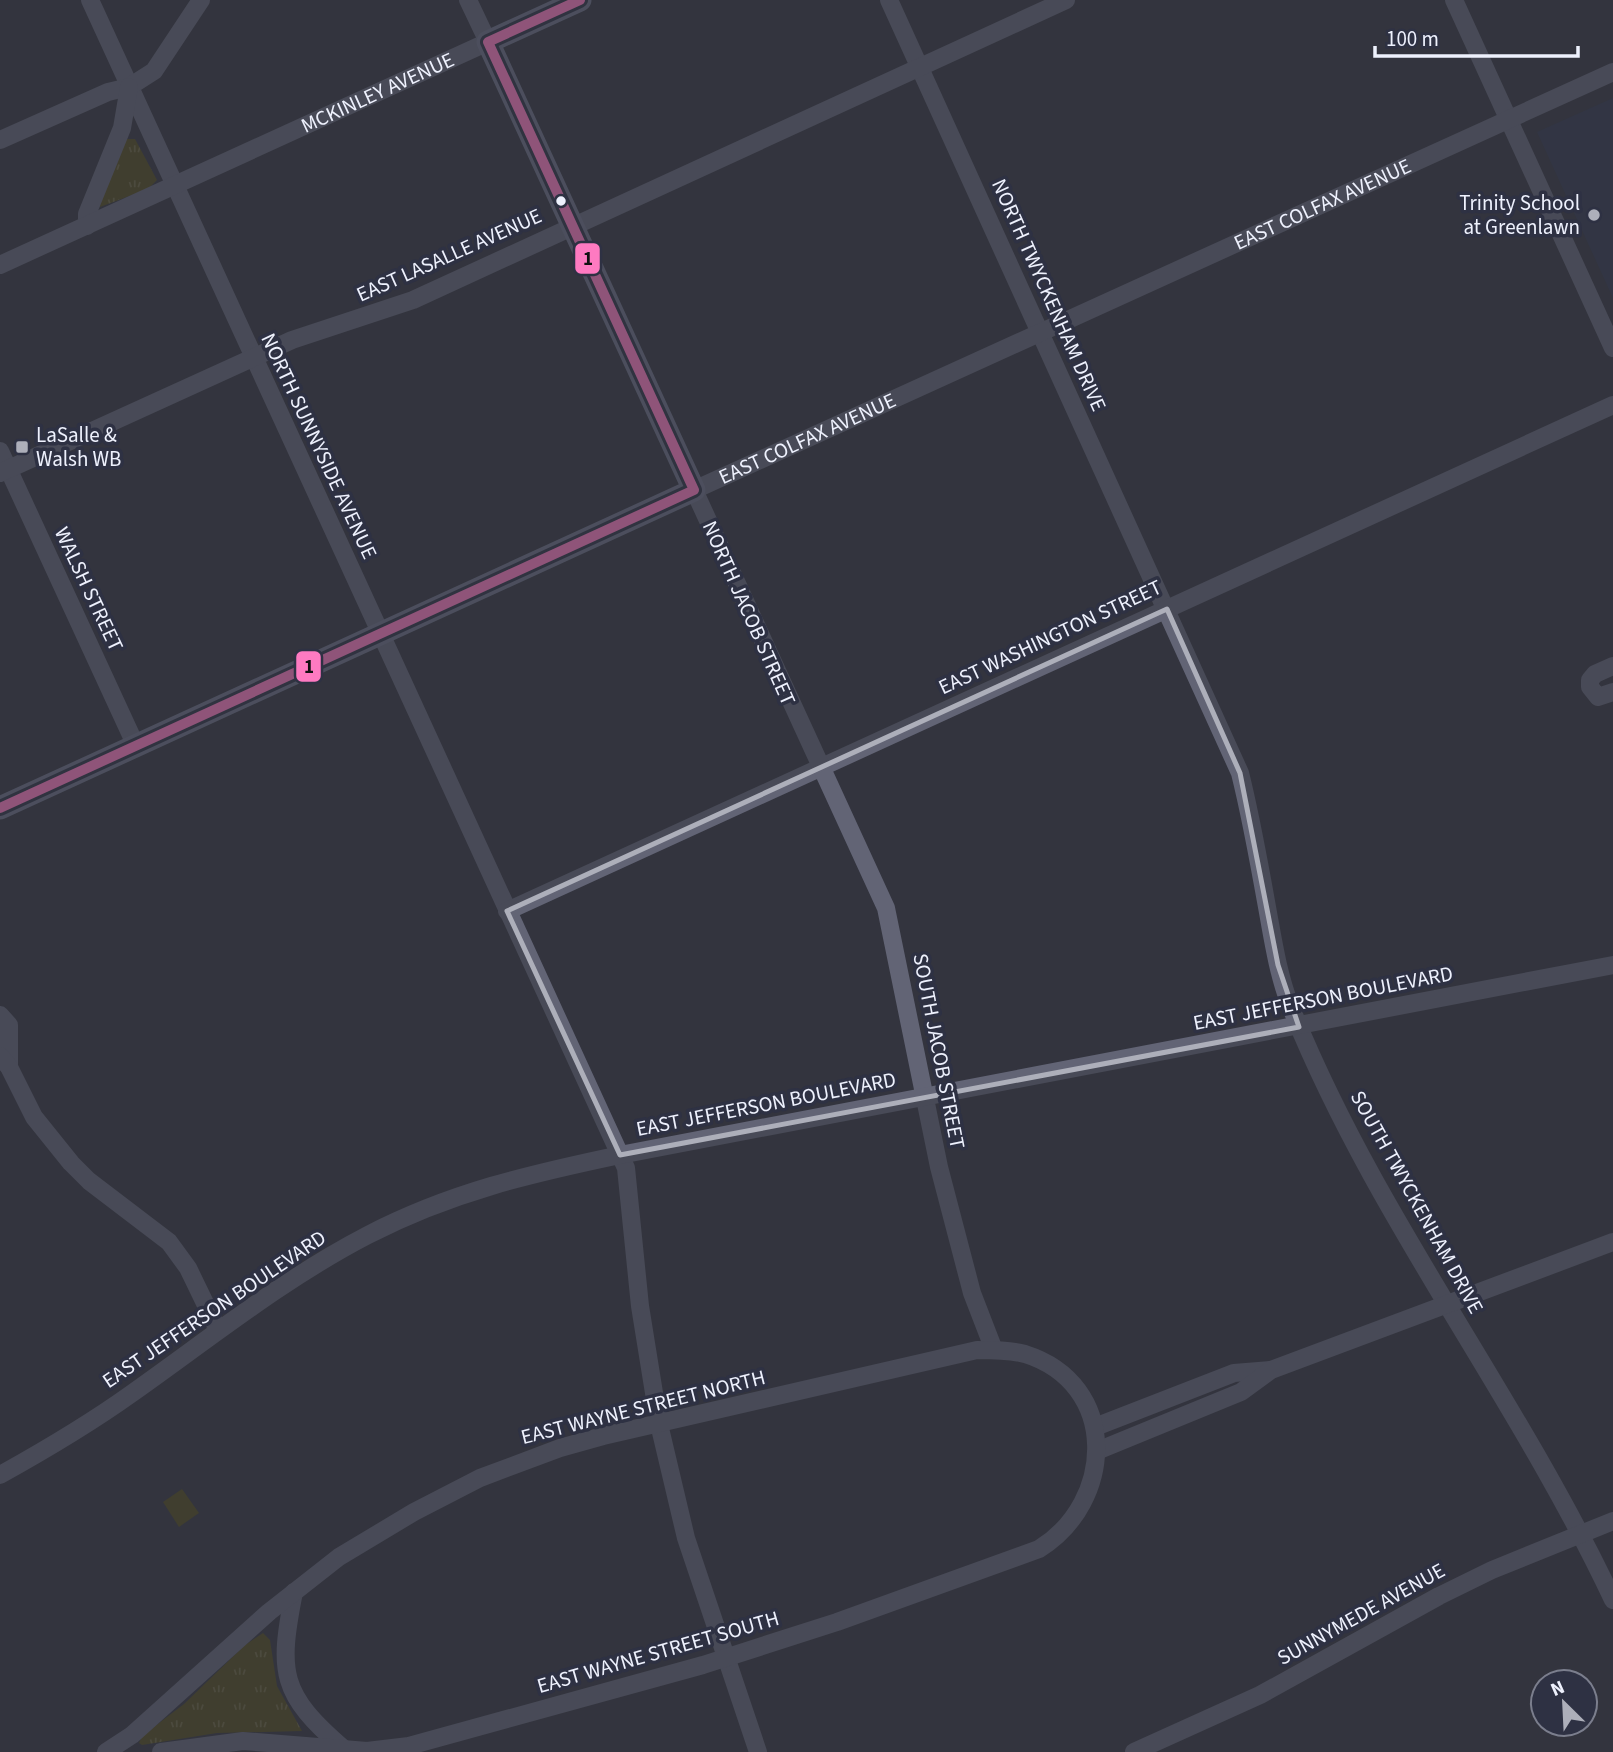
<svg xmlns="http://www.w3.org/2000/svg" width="1613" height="1752" font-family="'Source Sans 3',sans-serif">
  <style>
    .built { fill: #31364c }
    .grass { fill: url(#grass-tufts) }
    .garden { fill: #504a1d }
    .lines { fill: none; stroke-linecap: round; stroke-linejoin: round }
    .minor { stroke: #626475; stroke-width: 18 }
    .major { stroke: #6a6e83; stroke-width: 23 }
    .bus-1-casing { stroke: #2e3143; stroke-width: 16 }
    .bus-1 { stroke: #fe7ac1; stroke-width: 10 }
    .marked { fill: none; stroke: #adafba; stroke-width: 5; stroke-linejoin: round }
    .bus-dot { fill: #eef1fd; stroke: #2e3143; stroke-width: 2.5 }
    .poi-dot { fill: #adafba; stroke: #2e3143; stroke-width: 2.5 }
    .labels { text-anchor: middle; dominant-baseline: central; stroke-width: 7; stroke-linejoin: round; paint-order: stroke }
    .street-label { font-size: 21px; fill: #eef1fd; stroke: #2e3143 }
    .poi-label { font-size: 21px; fill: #eef1fd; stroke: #2e3143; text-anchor: end }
    .line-badge { stroke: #2e3143; stroke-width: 2.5 }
    .pale-badge-label { font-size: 19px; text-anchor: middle; font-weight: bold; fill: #111 }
  </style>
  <defs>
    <pattern id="grass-tufts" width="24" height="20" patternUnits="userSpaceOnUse" patternTransform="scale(1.75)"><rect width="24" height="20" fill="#504a1d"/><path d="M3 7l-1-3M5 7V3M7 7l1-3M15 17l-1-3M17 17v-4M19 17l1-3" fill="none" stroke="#6a653f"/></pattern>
  </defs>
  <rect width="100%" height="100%" fill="#33343e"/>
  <!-- built -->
  <path class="built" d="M1613,98V298L1537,132Z"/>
  <!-- grass -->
  <path class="grass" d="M126,139H135L157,180L148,189L100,207L98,204Z
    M263,1633L270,1640L277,1686L302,1731L217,1733L142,1745L139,1743L142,1736L184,1704L245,1645Z"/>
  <!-- garden -->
  <path class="garden" d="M182,1489L199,1513L179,1527L163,1502Z"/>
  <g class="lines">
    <!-- minor -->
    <g class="minor">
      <path d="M90,0L626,1168L640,1306L659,1424L686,1538L758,1752"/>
      <path d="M889,0L1240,773C1251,817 1259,862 1267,907C1273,940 1278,974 1290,1005C1374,1216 1517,1395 1613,1600"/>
      <path d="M1454,0L1613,348"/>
      <path d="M0,140L108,92L129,87L154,71L201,0"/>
      <path d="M87,226V214L122,128L129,87"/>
      <path id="s1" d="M0,265L488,42L468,0"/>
      <path d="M0,451L136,746"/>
      <path d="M0,473L292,340L413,300L1066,0"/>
      <path d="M1613,666L1595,674L1590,680V687L1598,697L1613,692"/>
      <path d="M507,911L1613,405"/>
      <path d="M0,1015L9,1025V1067"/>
      <path d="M0,1056L9,1067L34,1117L71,1163L89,1181L169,1242L188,1268L218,1330"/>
      <path id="s2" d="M994,1350L972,1293L939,1167L886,908L694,490L1613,72"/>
      <path d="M1095,1427L1234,1373L1271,1370"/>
      <path d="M1097,1451L1241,1392L1271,1370L1613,1242"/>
      <path d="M0,1475C45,1450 89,1424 131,1394C209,1339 283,1279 368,1235C451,1192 530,1174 620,1155L1613,965"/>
      <path d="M294,1592C278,1673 280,1694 344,1749"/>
      <path d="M106,1752L132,1735L269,1612L339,1557L414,1512L480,1478L560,1448L603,1436L977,1350C994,1350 1010,1350 1025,1354C1120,1384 1115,1502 1039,1549L837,1622L703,1665L409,1746L367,1751L243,1741L161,1752"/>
      <path d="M1134,1752L1260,1695L1439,1596L1492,1570L1613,1521"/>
    </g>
    <!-- major -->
    <path class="major" d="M0,808L694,490L488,42L580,0"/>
    <defs>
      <path id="bus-1" d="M0,808L694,490L488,42L580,0"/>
    </defs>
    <!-- bus-1 casing -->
    <use href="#bus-1" class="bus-1-casing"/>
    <!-- bus-1 -->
    <use href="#bus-1" class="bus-1"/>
  </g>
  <!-- marked area -->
  <path d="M0 0H1613V1752H0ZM1167,609L1240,773L1278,965L1299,1027L620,1155L507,911Z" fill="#33343e" fill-opacity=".55" fill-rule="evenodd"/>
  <path class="marked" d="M1167,609L1240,773L1278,965L1299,1027L620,1155L507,911Z"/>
  <!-- markers -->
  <circle class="bus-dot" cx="561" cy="201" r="6"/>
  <g class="poi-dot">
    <circle cx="1594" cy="215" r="7"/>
    <rect x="15" y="440" width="14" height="14" rx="3.5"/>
  </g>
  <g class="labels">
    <!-- street labels -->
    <g class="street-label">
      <text stroke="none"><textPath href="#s1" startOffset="415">MCKINLEY AVENUE</textPath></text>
      <text stroke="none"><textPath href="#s2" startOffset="1606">EAST COLFAX AVENUE</textPath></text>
      <text transform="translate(449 255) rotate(-24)">EAST LASALLE AVENUE</text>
      <text transform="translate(1049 295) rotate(66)">NORTH TWYCKENHAM DRIVE</text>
      <text stroke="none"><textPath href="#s2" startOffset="1040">EAST COLFAX AVENUE</textPath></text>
      <text transform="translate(319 446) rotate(65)">NORTH SUNNYSIDE AVENUE</text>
      <text transform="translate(89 589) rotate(65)">WALSH STREET</text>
      <text transform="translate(749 613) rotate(66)">NORTH JACOB STREET</text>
      <text transform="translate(1050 637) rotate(-25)">EAST WASHINGTON STREET</text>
      <text transform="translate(1323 998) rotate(-11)">EAST JEFFERSON BOULEVARD</text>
      <text transform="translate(939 1051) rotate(79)">SOUTH JACOB STREET</text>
      <text transform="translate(766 1104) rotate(-11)">EAST JEFFERSON BOULEVARD</text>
      <text transform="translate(1417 1202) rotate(61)">SOUTH TWYCKENHAM DRIVE</text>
      <text transform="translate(214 1309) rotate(-34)">EAST JEFFERSON BOULEVARD</text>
      <text transform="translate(643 1407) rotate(-14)">EAST WAYNE STREET NORTH</text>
      <text transform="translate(1361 1614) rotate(-29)">SUNNYMEDE AVENUE</text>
      <text transform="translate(658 1652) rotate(-16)">EAST WAYNE STREET SOUTH</text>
    </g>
    <!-- poi labels -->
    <g class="poi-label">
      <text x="1580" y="203">Trinity School<tspan x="1580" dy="24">at Greenlawn</tspan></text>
      <text x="36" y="435" text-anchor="start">LaSalle &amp;<tspan x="36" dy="24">Walsh WB</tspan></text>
    </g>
  </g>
  <g class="line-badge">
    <rect x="574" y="242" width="27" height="33" rx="7" fill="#fe7ac1"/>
    <rect x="295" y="650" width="27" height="33" rx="7" fill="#fe7ac1"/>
  </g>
  <g class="pale-badge-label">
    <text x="588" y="265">1</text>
    <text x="309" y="673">1</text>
  </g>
  <!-- north arrow -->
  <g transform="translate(1564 1703) rotate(336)"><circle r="33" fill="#2e3143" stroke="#7b7e8d" stroke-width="2"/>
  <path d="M0-5L12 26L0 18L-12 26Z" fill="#adafba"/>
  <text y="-10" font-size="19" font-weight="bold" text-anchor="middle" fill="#eef1fd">N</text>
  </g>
  <!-- scale -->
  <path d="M1375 46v10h203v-10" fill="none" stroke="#eef1fd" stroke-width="3.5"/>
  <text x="1386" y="46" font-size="21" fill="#eef1fd" stroke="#2e3143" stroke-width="5" paint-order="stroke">100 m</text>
</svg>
